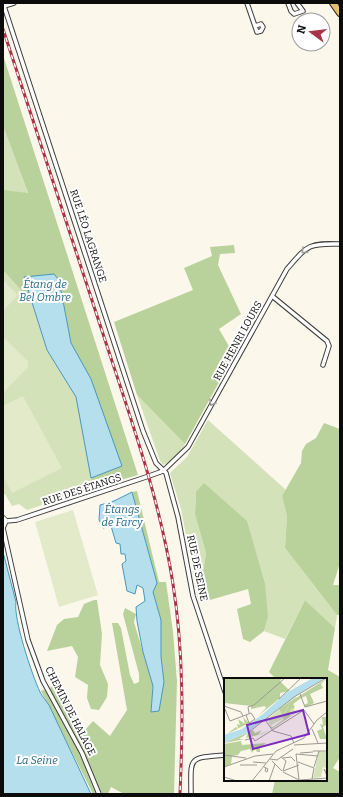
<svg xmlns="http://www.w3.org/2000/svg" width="343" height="797" font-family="Bitter,serif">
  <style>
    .green { fill: #d3e2b9 }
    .forest { fill: #b9d19b }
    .pitch { fill: #e3eaca }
    .water { fill: #b6dfed; stroke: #4699bb }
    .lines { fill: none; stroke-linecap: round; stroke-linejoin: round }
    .minor-casing { stroke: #3e3e3e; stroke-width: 5.5 }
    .tertiary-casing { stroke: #3e3e3e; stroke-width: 6 }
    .primary-casing { stroke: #1c1c1c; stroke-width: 8 }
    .minor { stroke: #fff; stroke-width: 3.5 }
    .tertiary { stroke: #fff; stroke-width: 4.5 }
    .primary { stroke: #e7bd70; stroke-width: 6 }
    .rail-casing { stroke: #a83547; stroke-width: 3 }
    .rail { stroke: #fff; stroke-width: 1.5; stroke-dasharray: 4.5; stroke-linecap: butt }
    .oneway { stroke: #9d9d9d }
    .labels { text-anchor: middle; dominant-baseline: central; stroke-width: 4; stroke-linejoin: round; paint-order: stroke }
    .street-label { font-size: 10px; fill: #0b0b0b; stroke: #fff }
    .water-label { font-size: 11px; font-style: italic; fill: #256a8b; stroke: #fff }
    .inset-road { fill: none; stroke: #9c9991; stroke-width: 1 }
    .view { fill: #7b2cbf; fill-opacity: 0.15; stroke: #7b2cbf; stroke-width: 2 }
    .inset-edge { fill: none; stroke: #0b0b0b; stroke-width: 2 }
  </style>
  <rect width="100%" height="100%" fill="#fcf7eb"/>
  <!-- green -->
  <path class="green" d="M3,126L51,256L25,293H29L47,350L76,397L93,488L27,510L19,504L12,506L5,494L3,495Z
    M137,395L185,444C182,453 172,462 163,465L160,461Z
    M208,420L286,490L282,496L287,516L285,548L337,615L335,628L305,600L285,639L264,631L268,617L196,492L195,513L206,553L201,587L203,602L199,603L181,509L170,473L187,457Z"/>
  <!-- forest -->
  <path class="forest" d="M3,55L138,475L93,488L91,478L122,466L71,343L59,280L24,277L29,293L25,294L3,270V190L28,193L3,126Z
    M234,245L235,253L220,254L218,265L241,314L219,329L234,355L185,444L137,395L114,322L193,290L184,268L212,256L210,247Z
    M324,423L340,429V563L333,585H340V615H337L285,548L287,516L282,496L301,463L302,451L306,444L316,438Z
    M204,483L247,521L265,584L268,617L264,631L250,642L243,639L237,609L251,604L248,589L203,602L201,587L206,553L195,514L196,492Z
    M137,491L159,582H166L173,632L177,681L174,794H124L111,787L108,794H93L41,691L59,684L85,730L93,721L110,736L127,710L112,623H118L121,628L130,675L134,684L139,682V674L123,614L125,608L136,614L134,622L153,686L151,711L164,682L161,657V620L153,592L157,583L132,492Z
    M94,600H97L102,634L100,665L108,684L107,697L99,710L91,709L87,698L88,685L75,677L78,657L72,646L47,651L57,625L64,619L78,617L84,604Z
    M305,600L335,628L328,670L340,677V757L333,768L340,772V794H272L275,780H326V679H276L269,672Z"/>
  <!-- pitch -->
  <path class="pitch" d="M3,280L18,295L3,311Z
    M3,337L28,361V367L3,393Z
    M23,396L62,468L12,493L3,476V406Z
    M73,510L98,595L59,607L35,522Z"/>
  <!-- water -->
  <path class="water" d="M54,274L59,280L71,343L91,379L122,466L91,478L76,397L47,350L24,277Z
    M132,492L157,583L153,592L161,620V657L164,682L159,711L151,712L153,686L143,652L137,621L136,607L145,601L143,588L137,585L135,594L127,591L122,564L126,561L125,554H121L120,544L116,543L111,526L103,528L99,520L100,505L114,501Z
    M3,552L16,602C13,618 32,675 40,692C42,696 46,701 49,705L91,794H3Z"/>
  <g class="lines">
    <defs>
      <path id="minor" d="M3,3L143,431L156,463L166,473L178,517L193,596L225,692
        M247,3L257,32L261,31L263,27L261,24L255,26
        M288,3L291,11L294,14L303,11L297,3
        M4,6L14,3
        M272,296L327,341L329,346L323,365
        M99,794L82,753L43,681L28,640L3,528L6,521L17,520L149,476L163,471L188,447L287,269C308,245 308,243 340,244
        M191,794C191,757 187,758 225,755"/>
      <path id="tertiary" d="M3,518L6,521"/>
      <path id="primary" d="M333,3L340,13"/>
    </defs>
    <!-- minor casing -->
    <use href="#minor" class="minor-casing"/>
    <!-- tertiary casing -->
    <use href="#tertiary" class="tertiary-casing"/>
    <!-- primary casing -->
    <use href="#primary" class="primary-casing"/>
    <!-- minor -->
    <use href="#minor" class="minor"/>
    <!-- tertiary -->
    <use href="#tertiary" class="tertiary"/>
    <!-- primary -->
    <use href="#primary" class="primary"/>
    <defs>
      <path id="rail" d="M3,29C37,134 72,238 106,343C132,422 160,501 173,584C184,654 183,724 180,794"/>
    </defs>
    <!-- rail casing -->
    <use href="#rail" class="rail-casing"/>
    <!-- rail -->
    <use href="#rail" class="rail"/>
  </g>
  <!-- one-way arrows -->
  <defs><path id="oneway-chevron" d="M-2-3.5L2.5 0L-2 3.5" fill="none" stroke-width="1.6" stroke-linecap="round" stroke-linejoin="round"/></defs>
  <g class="oneway">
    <use href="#oneway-chevron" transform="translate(304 251) rotate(136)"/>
    <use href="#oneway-chevron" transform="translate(212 403) rotate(119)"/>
  </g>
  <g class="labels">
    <!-- street labels -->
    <g class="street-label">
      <text transform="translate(88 236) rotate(72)">RUE LÉO LAGRANGE</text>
      <text transform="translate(238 341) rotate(-61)">RUE HENRI LOURS</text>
      <text transform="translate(82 490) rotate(-18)">RUE DES ÉTANGS</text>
      <text transform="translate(197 568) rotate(78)">RUE DE SEINE</text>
      <text transform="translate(70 711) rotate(63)">CHEMIN DE HALAGE</text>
    </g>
    <!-- water labels -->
    <g class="water-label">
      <text x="45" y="284">Étang de<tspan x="45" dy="13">Bel Ombre</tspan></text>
      <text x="122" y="509">Étangs<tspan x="122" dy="13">de Farcy</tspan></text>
      <text x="37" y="760">La Seine</text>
    </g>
  </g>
  <!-- overview -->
  <g transform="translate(224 678)">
    <rect width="103" height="103" fill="#fcf7eb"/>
    <path d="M70,19L77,20L69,26L71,34L46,48L44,41ZM95,73L103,74L102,90L99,89L97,99L89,100Z" fill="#d3e2b9"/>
    <path d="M0,0H58L56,3L66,13L56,15V20L34,38L42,30L41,28L27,31V28L0,25ZM102,1L97,6L99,10L86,16L90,25L82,29L80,27L84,25L82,18L77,20L69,26L71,29L66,32V38L79,30L48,51L46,48L49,49L60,41L59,40L66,25L59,37L55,31ZM19,39L25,45L3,56L12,49L14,51L13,46L16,47L14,41L21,46ZM98,39H103V46L99,49L103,61H96L93,53L98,51L96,46L99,47ZM47,51L38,56L22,60L24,55L15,61H21L0,65L29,52L31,55L38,52L34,57ZM17,63L18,67L42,65L36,70V74H33L31,70L28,75L26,71L17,73L14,77L8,78L7,86L0,89V66Z" fill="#b9d19b"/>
    <path d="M89,0H101L70,19L24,54L0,65V57L18,51L39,36L62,15Z" fill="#b6dfed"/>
    <path class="inset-road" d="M76,16L81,29L103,23M55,21L77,0M0,28L17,34L19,38M0,29L6,43M25,35L24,29L30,27L61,0M6,43L27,35L31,41L25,45L22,37M42,43L49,53M88,51L94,65M49,53L67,58L70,65M25,54L70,19L102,0M21,62L29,60L31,63L80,32L90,46M70,67L103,65M89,73H103M76,75L89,74M72,76L75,102M72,76L94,78M0,77L22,80M57,79L62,83L59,93M59,80L67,79L71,83M46,81L53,82L69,71M48,83L58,93M29,84L42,85M74,84L90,90L88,101M16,87H33M0,89L31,78L49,76M40,89L44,91L43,94L41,93L42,90M90,89L95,73M59,93L75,87M59,94L75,102M103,95L100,91L103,98M0,99L13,103M76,102L103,100M28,103L52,73L80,60L93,42L103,34M45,103L51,86"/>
    <path class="view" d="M79,32L85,56L29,71L23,47Z"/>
    <rect width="103" height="103" class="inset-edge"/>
  </g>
  <!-- border -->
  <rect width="343" height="797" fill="none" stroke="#0b0b0b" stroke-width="8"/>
  <!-- north arrow -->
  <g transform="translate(311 32) rotate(285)"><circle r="19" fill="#ffffff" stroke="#9d9d9d"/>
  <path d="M0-3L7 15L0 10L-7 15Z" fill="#a83547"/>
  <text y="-6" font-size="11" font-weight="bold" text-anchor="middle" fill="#0b0b0b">N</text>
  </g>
</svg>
